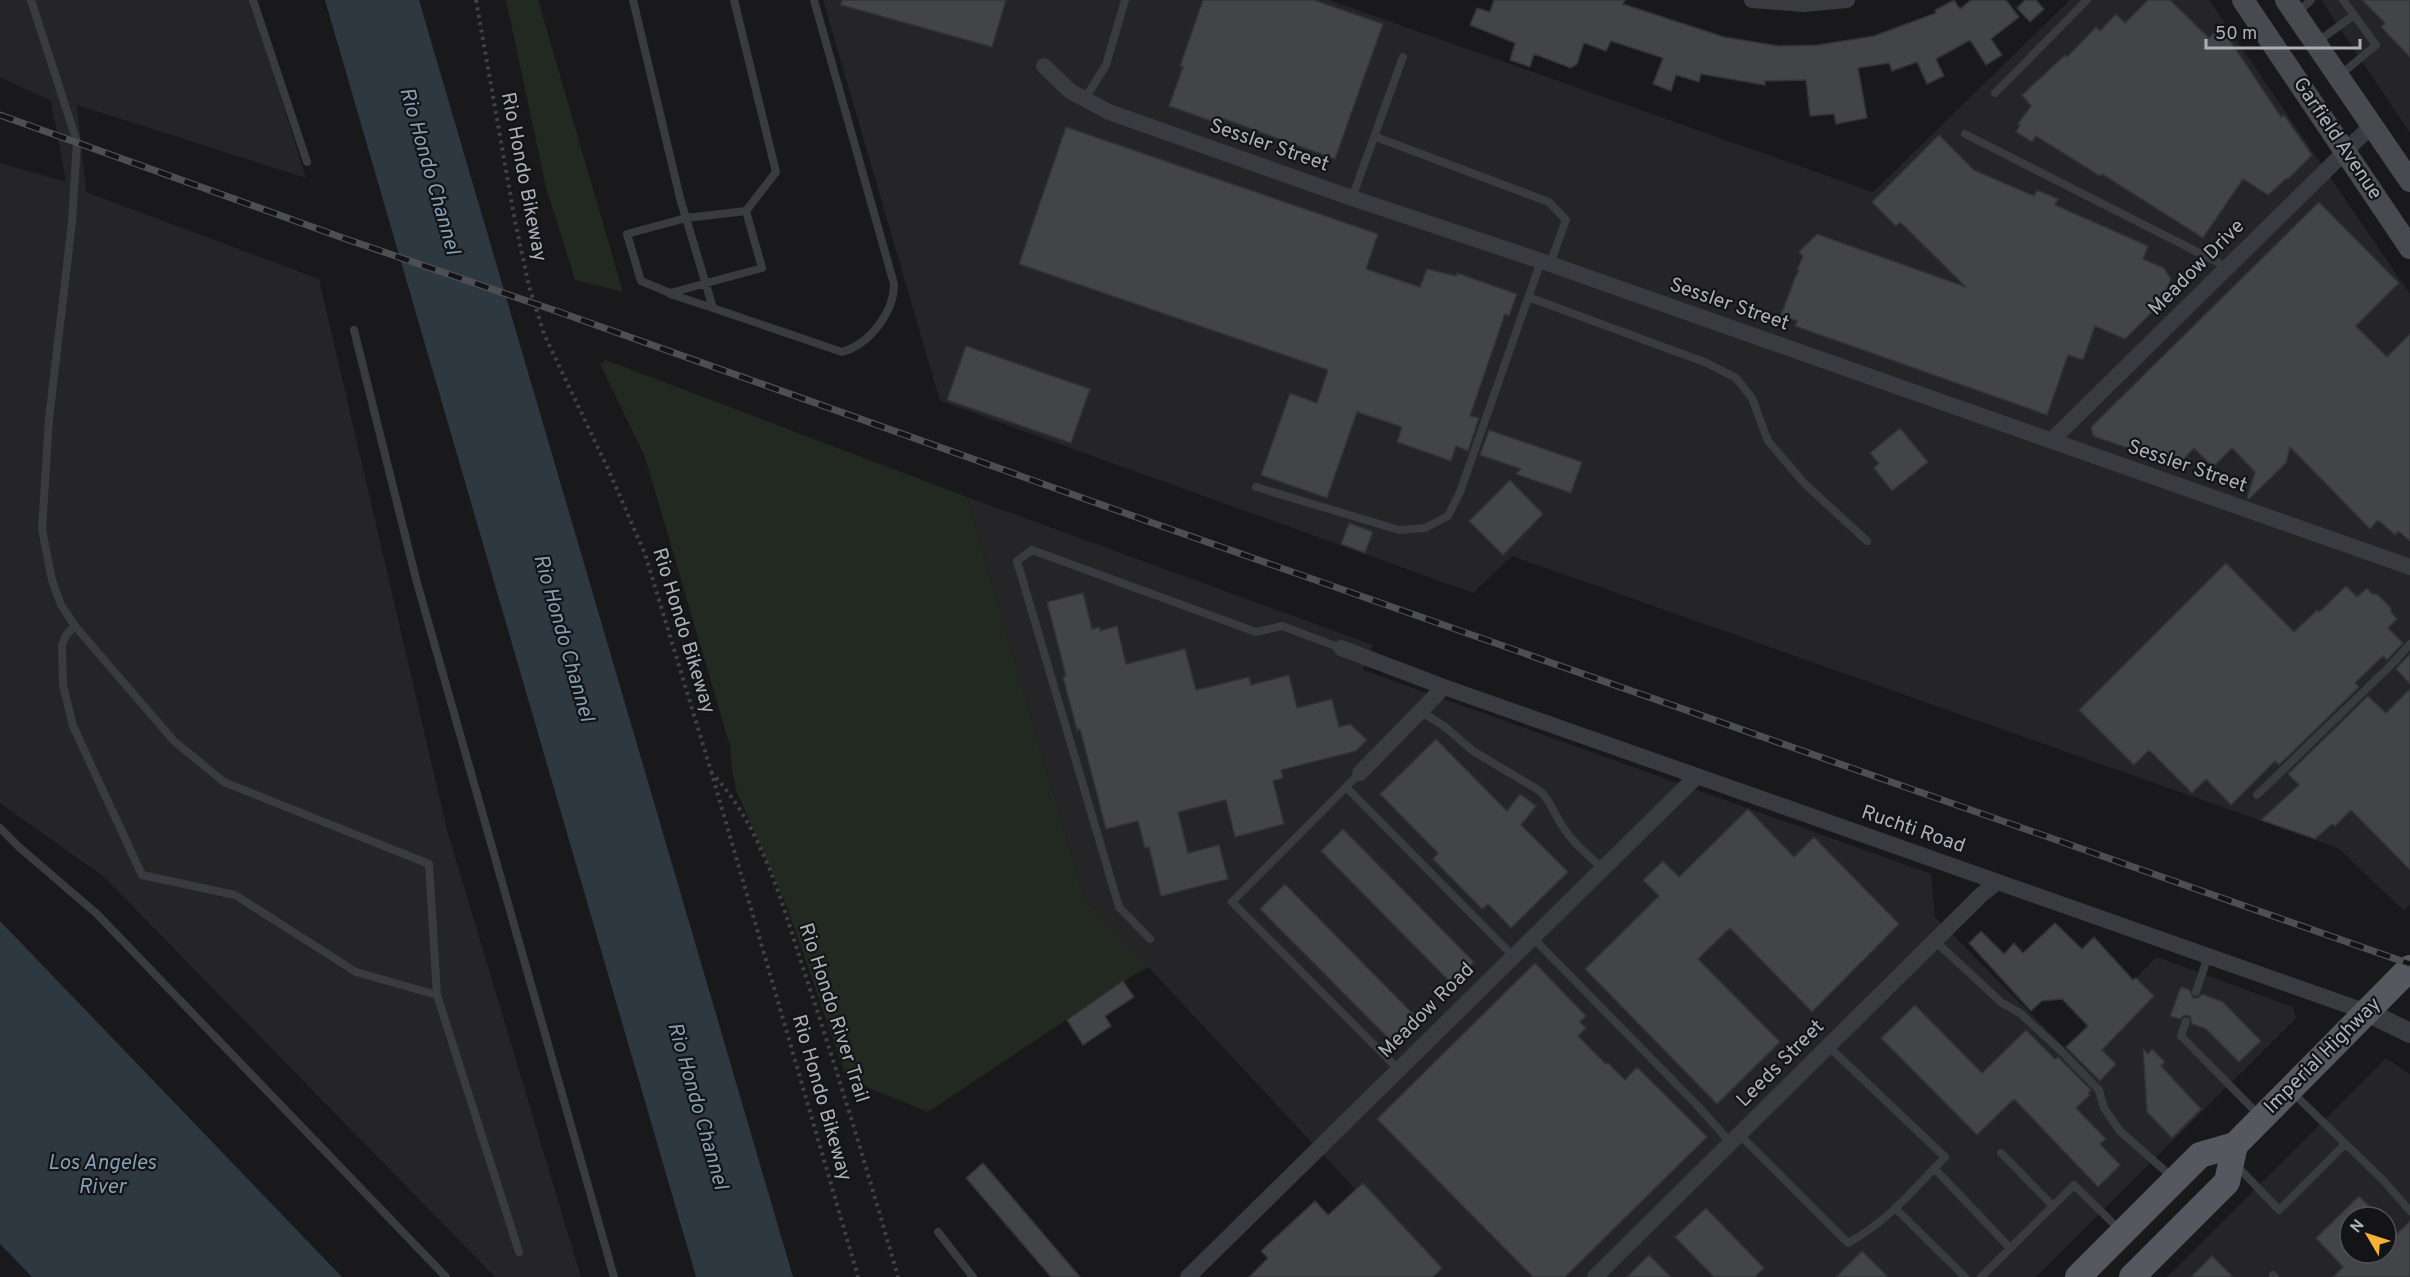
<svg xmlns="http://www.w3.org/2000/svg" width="2410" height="1277" font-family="Overpass,sans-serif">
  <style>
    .built { fill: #252528; fill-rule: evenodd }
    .green { fill: #212921 }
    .water { fill: #2e3840 }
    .building { fill: #434448; stroke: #333337; stroke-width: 1.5 }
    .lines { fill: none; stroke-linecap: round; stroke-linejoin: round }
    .path { stroke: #404247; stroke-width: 4; stroke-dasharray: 3 4.5; stroke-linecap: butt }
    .service { stroke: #3a3b40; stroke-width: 8 }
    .minor { stroke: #3a3b40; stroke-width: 16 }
    .tertiary { stroke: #3a3b40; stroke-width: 20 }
    .secondary { stroke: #484a50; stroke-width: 22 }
    .primary { stroke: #56585f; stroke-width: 26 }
    .rail-casing { stroke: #4d4f55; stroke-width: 7 }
    .rail { stroke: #141416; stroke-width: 4.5; stroke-dasharray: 14; stroke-linecap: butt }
    .labels { text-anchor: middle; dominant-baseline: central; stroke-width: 4.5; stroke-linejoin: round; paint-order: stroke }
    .street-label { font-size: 20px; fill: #abb0bb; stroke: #141416 }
    .water-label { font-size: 21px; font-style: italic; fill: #829fb6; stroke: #141416 }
  </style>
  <rect width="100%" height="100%" fill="#19191b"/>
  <!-- built -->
  <path class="built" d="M0,0H250L306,178L77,105L86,192L319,279L447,830L581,1277H495L104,877L0,803V163L66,182L51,101L0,77Z
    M823,0H1329L1873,192L2070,0H2209L2410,294V904L2404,911L2338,848L1512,556L1473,593L940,401Z
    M2321,0H2410V133Z
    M967,497L1373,645L1363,670L1931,874L1935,917L2065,1048L2157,957L2293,1007L2296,1018L2036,1277H1437L1084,898Z
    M2386,1058L2410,1074V1277H2167ZM2350,1217H2386V1253H2350Z"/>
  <!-- green -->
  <path class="green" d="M506,0H538L623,292L575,280L546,187Z
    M606,360L967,497L1084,898L1149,967L1135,974L928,1112L847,1079L787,907L737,792L732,771L730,746L645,457L600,364Z"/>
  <!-- water -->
  <path class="water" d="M325,0H419L793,1277H696Z
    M0,921L342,1277H32L0,1244Z"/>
  <!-- building -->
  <path class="building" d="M842,0H1006L992,47L841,5Z
    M1203,0H1314L1383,24L1335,159L1216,116L1214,122L1169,106L1183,67L1180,66Z
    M1494,0H1625L1623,4L1724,37L1779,46L1818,45L1874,36L1936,13L1935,10L1954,0L1960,9L1971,0H2006L2019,17L1991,39L2002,55L1986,65L1970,40L1936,59L1944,76L1927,84L1917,62L1892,71L1889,63L1858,68L1867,118L1836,124L1834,114L1810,116L1806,80L1765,81V85L1701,74L1699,82L1676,75L1671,91L1653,84L1663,58L1611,41L1606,51L1584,43L1577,64L1571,68L1534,54L1530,67L1510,60L1515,43L1470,25L1477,8L1490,12Z
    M2025,0H2036L2044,9L2030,22L2017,8Z
    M2148,0H2170L2209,38L2221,27L2281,117L2284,115L2312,155L2288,179L2287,178L2268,195L2243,179L2203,238L2102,174L2100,176L2036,136L2032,142L2016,132L2020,125L2018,124L2031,106L2022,95L2065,55L2067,57L2096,27L2100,31L2116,14L2125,23Z
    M2362,0H2410V57L2381,27L2385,23Z
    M1066,127L1378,234L1366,269L1420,287L1427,269L1456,276L1457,273L1517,294L1509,316L1505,314L1470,416L1479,418L1468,451L1456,446L1451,461L1397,442L1402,427L1357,412L1327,498L1261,475L1290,393L1317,403L1328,370L1019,264Z
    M1939,135L1974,170L2034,196L2037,190L2058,199L2055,205L2148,246L2143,259L2164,268L2171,279L2160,304L2125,339L2095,326L2083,360L2068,355L2047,415L1795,326L1797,321L1781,315L1796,275L1799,271L1797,270L1803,256L1799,252L1817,234L1966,287L1900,222L1896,226L1872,202Z
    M2319,202L2399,283L2356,326L2387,357L2410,334V541L2398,531L2395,535L2378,520L2370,529L2290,447L2286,463L2249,499L2247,498L2255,472L2232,448L2213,467L2194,448L2180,463L2171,453L2168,457L2163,451L2156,458L2093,436L2091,427Z
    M966,346L1090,389L1071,443L947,400Z
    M1900,428L1928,462L1892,491L1874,468L1879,463L1870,453Z
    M1489,430L1582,462L1571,493L1516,474L1521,469L1480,455Z
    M1510,480L1543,514L1503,555L1469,521Z
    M1349,523L1373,532L1365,553L1341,544Z
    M2226,563L2294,632L2317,610L2319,612L2346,586L2357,597L2367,588L2372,594H2377L2391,608V612L2397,619L2388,628L2403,643L2387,660L2383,656L2355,683L2359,687L2279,765L2275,761L2231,805L2206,779L2192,793L2149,750L2134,765L2079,710Z
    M1083,593L1092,629L1100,627V631L1117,626L1126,664L1185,649L1196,690L1249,677L1251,685L1289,675L1297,708L1332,699L1339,727L1350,724L1367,740L1356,751L1281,770L1283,778L1273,781L1284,824L1235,837L1226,800L1178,812L1188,853L1219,845L1228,879L1161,896L1149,847L1145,848L1138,821L1106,829L1080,729L1077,730L1063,677L1066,676L1047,602Z
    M2410,654V684L2396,669Z
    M2410,689V870L2351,810L2335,826L2332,824L2315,839L2261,820L2299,785L2288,774L2368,696L2386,713Z
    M1436,739L1507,811L1520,794L1536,806L1521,825L1568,872L1511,928L1488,904L1482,909L1433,859L1438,853L1380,794Z
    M1748,809L1794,857L1814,837L1899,924L1812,1012L1730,928L1698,959L1780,1042L1717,1104L1585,969L1659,896L1643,880L1663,861L1679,877Z
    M1343,829L1474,962L1452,984L1321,851Z
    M1285,884L1419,1020L1394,1044L1260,909Z
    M2055,923L2082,949L2094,937L2133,980L2136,978L2154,996L2102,1050L2116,1064L2100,1081L2066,1047L2088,1026L2062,999L2042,1001L2031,1011L1969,943L1981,931L2004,954L2014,943L2023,953Z
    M1535,963L1586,1016L1580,1022L1586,1028L1578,1036L1606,1064L1608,1063L1625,1080L1637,1067L1707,1137L1565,1277H1533L1377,1119Z
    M1123,981L1134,997L1105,1016L1111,1026L1083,1045L1067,1020Z
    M2181,987L2190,990L2193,998H2198L2202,994L2223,1002L2261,1041L2239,1062L2206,1029L2192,1024L2190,1016L2184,1015L2180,1019L2170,1016Z
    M1915,1005L1982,1073L2026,1030L2055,1059L2058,1057L2091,1090L2088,1093L2090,1095L2076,1108L2106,1139L2100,1144L2120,1165L2098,1187L2014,1099L1977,1135L1881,1038Z
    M2143,1049L2148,1054L2152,1049L2165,1062L2161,1066L2201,1109L2172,1138L2147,1112Z
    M983,1163L1080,1277H1051L966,1178Z
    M1363,1183L1442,1268L1433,1277H1249L1268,1258L1261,1251L1315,1201L1328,1215Z
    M2359,1196L2380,1217H2350V1253H2386V1223L2397,1234L2410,1221V1277H2333L2343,1267L2316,1238Z
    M1706,1208L1764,1268L1755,1277H1714L1675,1237Z
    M1862,1251L1888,1277H1836Z
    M1649,1255L1671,1277H1627Z
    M2212,1256L2233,1277H2191Z"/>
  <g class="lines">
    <!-- path -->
    <path class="path" d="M476,0L515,221L529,286L544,334L609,471L645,554L711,771L858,1277
      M711,772C763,827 783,907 806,977C839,1076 869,1176 898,1277"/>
    <!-- service -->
    <path class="service" d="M31,0L77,142L72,222L49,419L42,529L52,580L61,605L75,626L174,741L224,782L429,864L437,995L356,972L235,895L142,875L73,726L63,685L62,645L66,635L75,626
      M253,0L307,162
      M633,0L680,198L713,308L842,352C870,344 894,312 894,284L814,0
      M734,0L776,172L746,211L686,218L627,234L641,281L670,293L762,268L746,211
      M2296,14L2311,0
      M2316,43L2354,15
      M2339,76L2376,45L2343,0
      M1995,93L2087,0
      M1084,100L1106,65L1125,0
      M1965,134L2227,267
      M1376,137L1549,202L1566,220L1550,264
      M1352,198L1403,57
      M670,294L713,308
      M1528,297L1707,363L1736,378L1752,398L1768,441L1805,484L1867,541
      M354,330L416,579L614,1277
      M1256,487L1399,530L1425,528L1448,516L1460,492L1541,261
      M1420,711L1444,726L1473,751L1540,791C1551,801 1554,814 1563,827C1573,843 1588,855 1602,868
      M1360,773L1232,902L1398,1069
      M1346,787L1513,956
      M2257,795L2393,663L2410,644
      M0,828L19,847L97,914L446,1277
      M1532,937L1696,1104L1731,1143
      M1150,939L1119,907L1017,561L1032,550L1256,632L1282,626L1341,648
      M1935,941L2002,1003L2020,1013L2062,1052L2099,1090L2104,1108L2120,1131L2172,1177
      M2196,992L2208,956
      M437,995L519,1252
      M2186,1021L2181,1036L2261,1117
      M2292,1092L2384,1181L2410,1211
      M1739,1134L1848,1243C1887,1222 1915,1188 1945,1157L1828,1046
      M2001,1153L2053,1206
      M2236,1165L2279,1210L2345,1144
      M1934,1168L2010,1248
      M1895,1208L1965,1277
      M938,1232L973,1277
      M2273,1275L2275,1277
      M1981,1277L2074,1185L2121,1231"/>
    <!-- minor -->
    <path class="minor" d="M1752,0L1804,4L1847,0
      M1044,66L1070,91L1109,112L1352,198L1550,264L2410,567
      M2051,441L2372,125
      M1341,648L1444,687L1360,773
      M1444,687L2367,1012
      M1188,1277L1697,776
      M1595,1277L1981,895L1997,882"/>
    <!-- tertiary -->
    <path class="tertiary" d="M2367,1012L2410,1033"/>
    <!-- secondary -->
    <path class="secondary" d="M2243,0L2410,248
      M2286,0L2410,181"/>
    <!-- primary -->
    <path class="primary" d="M2078,1277L2200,1155L2235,1145L2410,968
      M2132,1277L2227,1182L2235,1145"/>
    <defs>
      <path id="rail" d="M0,115L343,238L562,313L1150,522L2410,964"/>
    </defs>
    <!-- rail casing -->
    <use href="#rail" class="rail-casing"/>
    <!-- rail -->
    <use href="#rail" class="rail"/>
  </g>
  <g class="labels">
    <!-- street labels -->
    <g class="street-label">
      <text transform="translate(2337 139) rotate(56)">Garfield Avenue</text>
      <text transform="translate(1269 146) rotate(19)">Sessler Street</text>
      <text transform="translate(523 177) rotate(79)">Rio Hondo Bikeway</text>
      <text transform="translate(2197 268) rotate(-45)">Meadow Drive</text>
      <text transform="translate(1729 305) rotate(19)">Sessler Street</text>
      <text transform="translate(2187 467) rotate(19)">Sessler Street</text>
      <text transform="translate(683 631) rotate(73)">Rio Hondo Bikeway</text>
      <text transform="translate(1913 830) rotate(19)">Ruchti Road</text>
      <text transform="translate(1427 1011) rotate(-45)">Meadow Road</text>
      <text transform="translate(833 1013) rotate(72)">Rio Hondo River Trail</text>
      <text transform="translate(2323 1056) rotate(-45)">Imperial Highway</text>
      <text transform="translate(1781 1064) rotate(-45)">Leeds Street</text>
      <text transform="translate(821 1098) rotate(74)">Rio Hondo Bikeway</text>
    </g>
    <!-- water labels -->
    <g class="water-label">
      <text transform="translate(429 171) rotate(74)">Rio Hondo Channel</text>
      <text transform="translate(563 638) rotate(74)">Rio Hondo Channel</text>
      <text transform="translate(697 1106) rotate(74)">Rio Hondo Channel</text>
      <text x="102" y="1163">Los Angeles<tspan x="102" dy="24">River</tspan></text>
    </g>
  </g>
  <!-- north arrow -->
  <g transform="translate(2368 1235) rotate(309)"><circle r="28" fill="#141416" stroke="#505258" stroke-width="1.5"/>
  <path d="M0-4.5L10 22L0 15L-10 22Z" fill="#f6b036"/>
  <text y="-9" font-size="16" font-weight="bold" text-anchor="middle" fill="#abb0bb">N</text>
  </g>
  <!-- scale -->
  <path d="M2206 39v9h154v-9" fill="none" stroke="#abb0bb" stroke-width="3"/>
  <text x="2215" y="39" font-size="18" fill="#abb0bb" stroke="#141416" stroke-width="4.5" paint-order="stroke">50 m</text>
</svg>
